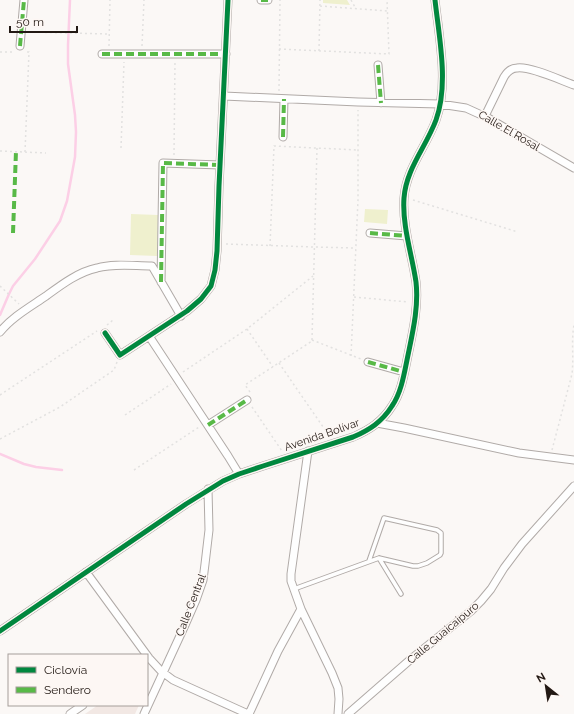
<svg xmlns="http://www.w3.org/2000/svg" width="574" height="714" font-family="Raleway,sans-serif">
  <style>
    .built { fill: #f2e8e4 }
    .green { fill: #eff0ce }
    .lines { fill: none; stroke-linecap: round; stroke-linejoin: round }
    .stream { stroke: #fccfe6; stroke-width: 2.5 }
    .service-casing { stroke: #b0aaa7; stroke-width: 5.5 }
    .minor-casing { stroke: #b0aaa7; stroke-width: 9 }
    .path { stroke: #e2e1e0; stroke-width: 1.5; stroke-dasharray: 2 3; stroke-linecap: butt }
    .service { stroke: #fefefe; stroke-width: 3.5 }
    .minor { stroke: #fefefe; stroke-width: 7 }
    .quiet { stroke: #58b947; stroke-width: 4; stroke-dasharray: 8 4; stroke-linecap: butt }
    .cycleway-casing { stroke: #fdf7f4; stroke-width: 8 }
    .cycleway { stroke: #00873e; stroke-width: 5 }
    .labels { text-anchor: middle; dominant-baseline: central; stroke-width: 3; stroke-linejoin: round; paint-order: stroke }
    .street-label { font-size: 11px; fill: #221914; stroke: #fdf7f4 }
  </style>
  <rect width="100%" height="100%" fill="#fbf8f6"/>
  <!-- built -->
  <path class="built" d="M98,705H139L135,714H85Z"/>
  <!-- green -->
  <path class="green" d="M323,0H347L350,5L323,3Z
    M365,209L388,210L387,224L364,222Z
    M131,214L158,215L157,256L130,255Z"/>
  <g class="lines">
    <!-- stream -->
    <path class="stream" d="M0,315L9,294L13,286L35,259L60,221L67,201L75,157L76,132L75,115L68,64V45L70,0
      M0,454L24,464L36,467L62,470"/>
    <defs>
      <path id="service" d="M379,558L401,594
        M294,589L379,558L413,566H418L427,563L440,555L441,553V533L437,530L384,518L369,561"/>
      <path id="minor" d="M261,0H268
        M20,46L24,0
        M102,54H226
        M378,65L381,103
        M224,96L358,102L440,104L466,108L488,118L574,168
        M485,116L504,77C507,72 511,68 517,68C530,66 560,80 574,85
        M283,137L284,99
        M370,233L407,236
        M161,282L163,163L220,165
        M0,332C12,317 30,307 46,296C61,285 78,272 97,268C114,263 134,266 152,266L181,316
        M105,333L120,355L187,311L201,299L211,286L215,270L217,251L219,186L228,0
        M149,336L228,456L239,474
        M368,362L404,372
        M377,423L404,428L519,453L574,460
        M208,425L247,400
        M308,451L291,574V581L301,609L332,673L338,688L339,699L338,714
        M86,572L149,658L161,671L173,680L248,714
        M0,631L186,504L223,481L239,474L263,466L353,437C369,430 382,422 392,406C401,393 404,375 407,360C412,335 419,308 416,282C412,255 402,225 404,198C406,169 426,147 436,120C449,84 439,37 435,0
        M70,714L83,705
        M144,714L185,625L196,600L203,580L205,564L209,530L208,489
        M249,714L278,651L301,609
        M348,714L411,659L471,611L481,601L491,589L504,568L522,544L574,486"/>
    </defs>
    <!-- service casing -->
    <use href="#service" class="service-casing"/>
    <!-- minor casing -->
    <use href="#minor" class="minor-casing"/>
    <!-- path -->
    <path class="path" d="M351,0L356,9
      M320,6L387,11
      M30,32L109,34
      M109,46L110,0
      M142,46L144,0
      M279,49L389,54L387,0
      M319,51L320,0
      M0,52H14
      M279,91L280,0
      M121,148L124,62
      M0,151L46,153
      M25,152L29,52H26
      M174,155L175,61
      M413,200L518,232
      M226,244L314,247L356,248
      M270,246L274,146L358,150
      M0,286L19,304
      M354,297L408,302
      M107,325L113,320
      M247,329L273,367
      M312,340L317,148
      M312,340L361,359
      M351,356L358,200V110
      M279,363L330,437
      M183,372L247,329L313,276
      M250,392L245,385L312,341
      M0,395L97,331
      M252,407L282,451
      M125,415L171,384
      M0,439L60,407L114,370L117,362
      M552,450L572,374C574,357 571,341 574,325
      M134,470L199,427"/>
    <!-- service -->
    <use href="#service" class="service"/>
    <!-- minor -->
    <use href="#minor" class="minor"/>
    <!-- quiet -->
    <path class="quiet" d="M261,0H268
      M20,46L24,0
      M102,54H226
      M378,65L381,103
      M283,137L284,99
      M13,233L16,151
      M370,233L407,236
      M161,282L163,163L220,165
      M368,362L404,372
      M208,425L247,400"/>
    <defs>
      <path id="cycleway" d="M105,333L120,355L187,311L201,299L211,286L215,270L217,251L219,186L228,0
        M0,631L186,504L223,481L239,474L263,466L353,437C369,430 382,422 392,406C401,393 404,375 407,360C412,335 419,308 416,282C412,255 402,225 404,198C406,169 426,147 436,120C449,84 439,37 435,0"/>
    </defs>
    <!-- cycleway casing -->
    <use href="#cycleway" class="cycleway-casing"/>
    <!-- cycleway -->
    <use href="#cycleway" class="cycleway"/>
  </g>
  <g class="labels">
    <!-- street labels -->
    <g class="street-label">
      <text transform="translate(509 131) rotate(30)">Calle El Rosal</text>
      <text transform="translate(322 435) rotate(-19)">Avenida Bolívar</text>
      <text transform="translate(191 605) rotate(-69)">Calle Central</text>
      <text transform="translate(443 633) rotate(-40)">Calle Guaicaipuro</text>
    </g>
  </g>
  <!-- legend -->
  <rect x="8" y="654" width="140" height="52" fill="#fdf7f4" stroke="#a59e9a"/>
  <rect x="16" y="667" width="20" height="6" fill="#00873e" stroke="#a59e9a"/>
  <text x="44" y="674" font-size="12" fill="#221914">Ciclovía</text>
  <rect x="16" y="687" width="20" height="6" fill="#58b947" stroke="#a59e9a"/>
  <text x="44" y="694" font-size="12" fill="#221914">Sendero</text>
  <!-- north arrow -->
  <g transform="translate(546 686) rotate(330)" stroke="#fdf7f4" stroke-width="3" paint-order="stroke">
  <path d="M0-3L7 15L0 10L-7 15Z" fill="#221914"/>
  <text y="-6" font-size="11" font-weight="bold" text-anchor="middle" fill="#221914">N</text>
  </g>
  <!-- scale -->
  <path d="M10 26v6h67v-6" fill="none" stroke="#221914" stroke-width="2"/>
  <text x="16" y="26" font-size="12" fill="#221914" stroke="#fdf7f4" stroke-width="3" paint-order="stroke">50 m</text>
</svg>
